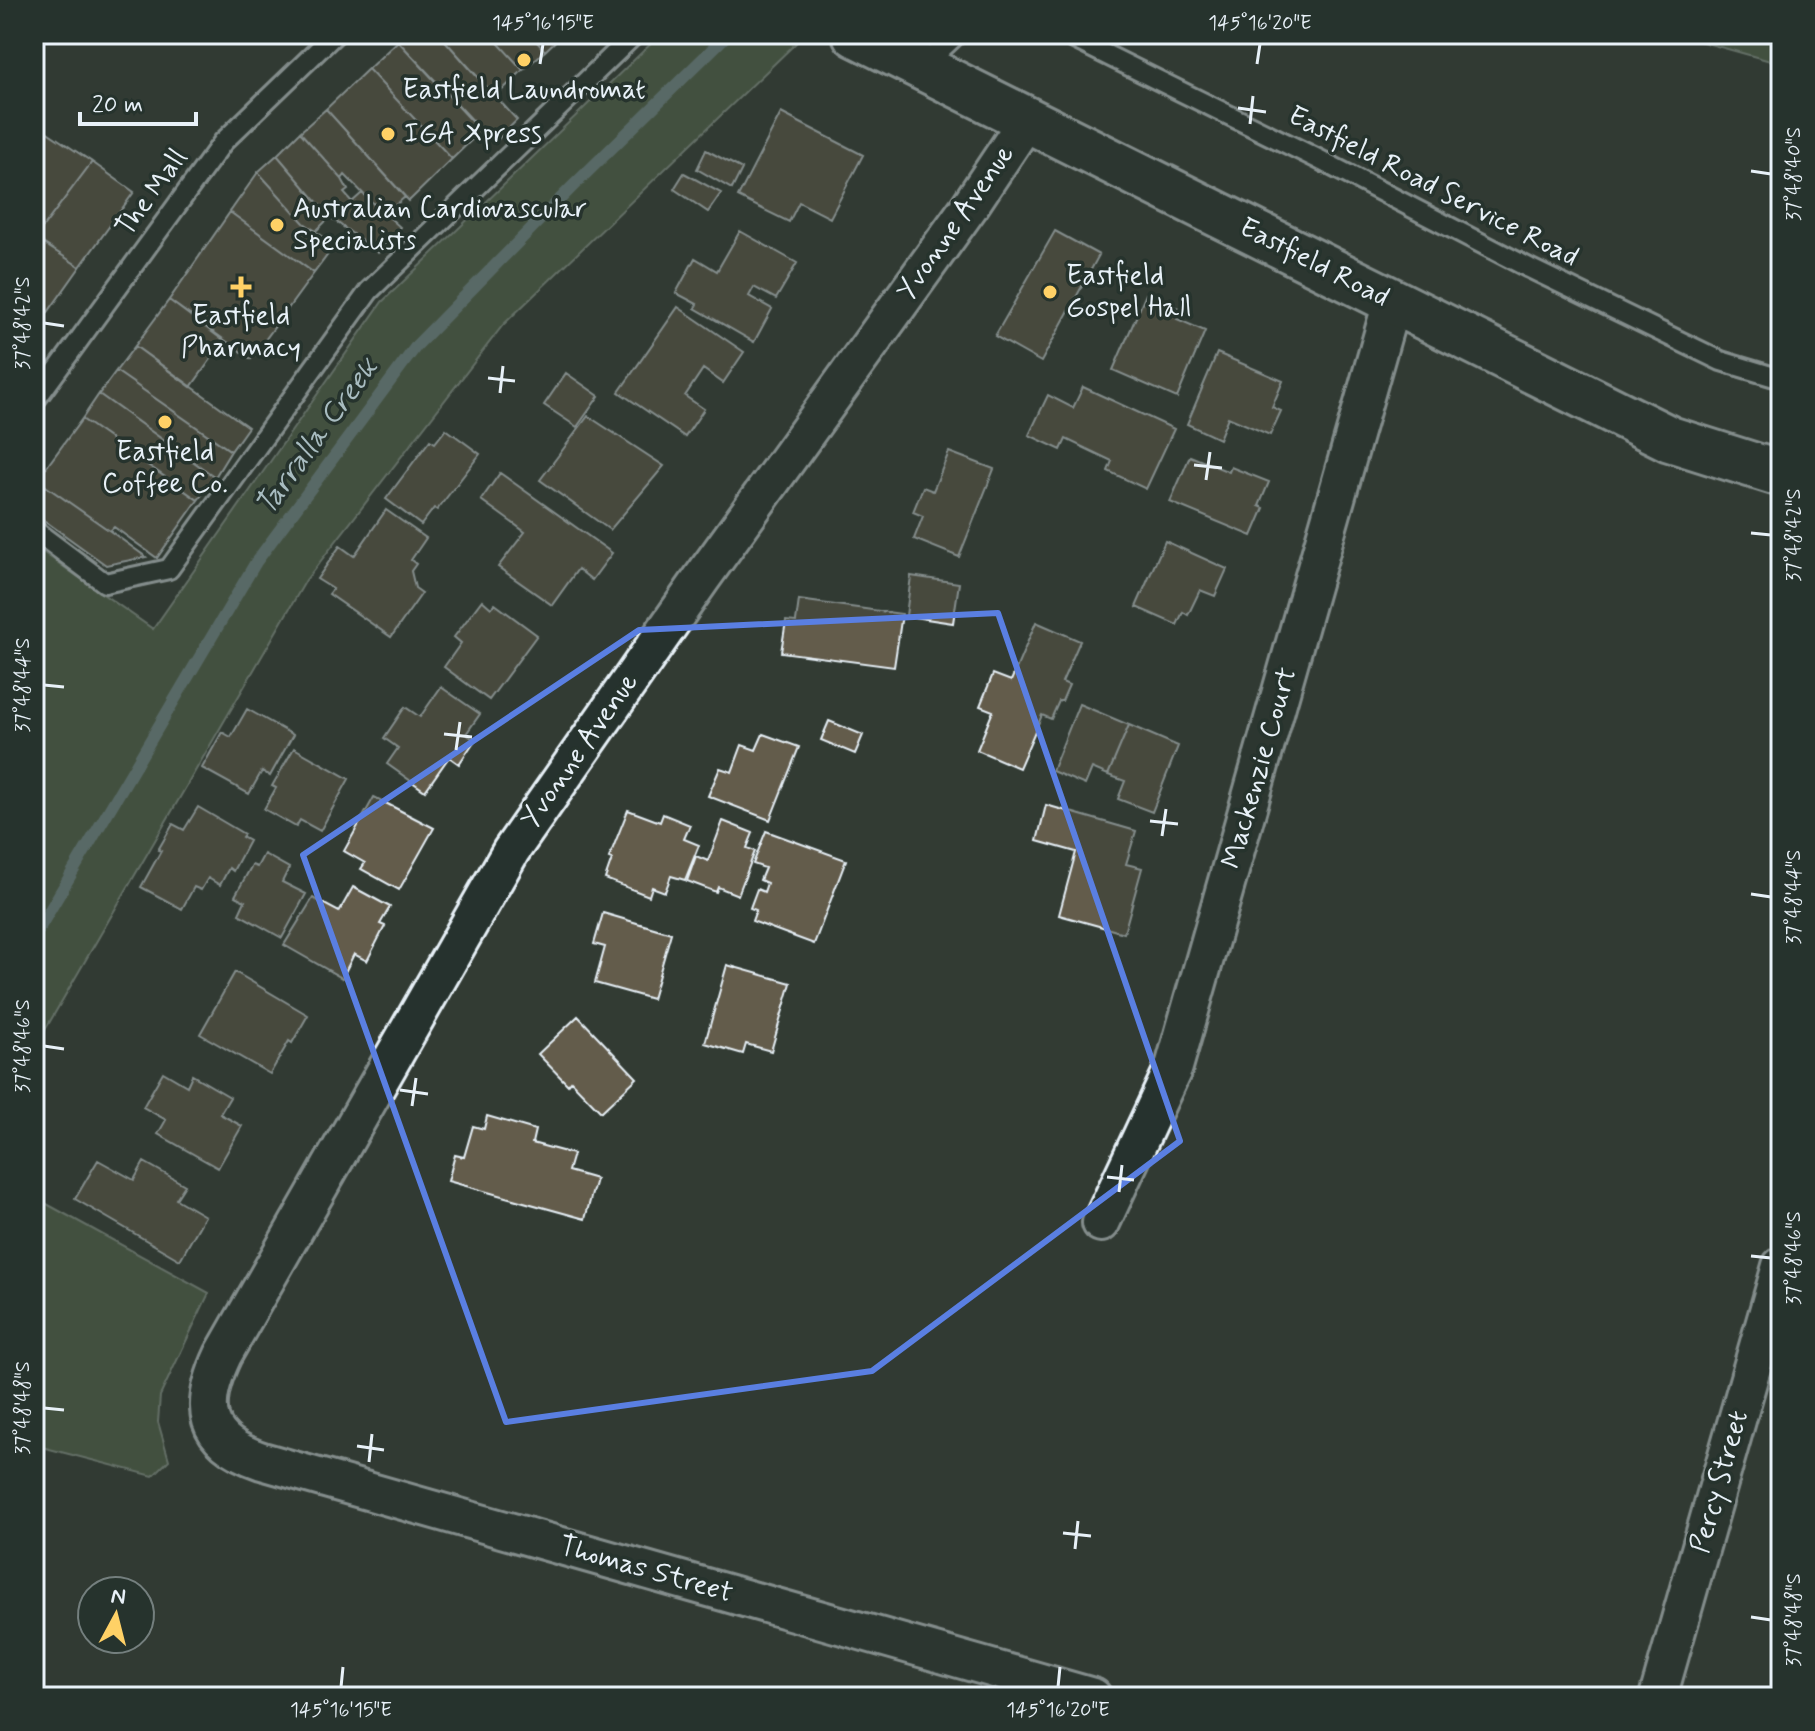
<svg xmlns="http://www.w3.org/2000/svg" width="1815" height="1731" font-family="Mynerve,sans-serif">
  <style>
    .green { fill: #596c4f; stroke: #a0aea4; stroke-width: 2 }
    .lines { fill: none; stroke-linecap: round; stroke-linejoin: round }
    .stream { stroke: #88a2a5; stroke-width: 12 }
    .building { fill: #645c4c; stroke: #e8f1f8; stroke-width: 2 }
    .lane-casing { stroke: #e8f1f8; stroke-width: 24 }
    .street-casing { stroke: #e8f1f8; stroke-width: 42 }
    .secondary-casing { stroke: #e8f1f8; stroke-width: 50 }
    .lane { stroke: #26332d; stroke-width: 18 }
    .street { stroke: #26332d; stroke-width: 36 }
    .secondary { stroke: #26332d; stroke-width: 44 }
    .marked { fill: none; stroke: #5a7fe2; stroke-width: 6; stroke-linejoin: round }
    .ticks { fill: none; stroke: #e8f1f8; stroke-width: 3 }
    .poi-dot { fill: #ffd166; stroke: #26332d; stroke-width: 3 }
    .labels { text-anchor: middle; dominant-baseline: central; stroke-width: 7; stroke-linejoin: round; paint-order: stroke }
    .poi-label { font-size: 28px; fill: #e8f1f8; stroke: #26332d }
    .street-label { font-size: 28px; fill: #e8f1f8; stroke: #26332d }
    .water-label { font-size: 30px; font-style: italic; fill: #a8bcc0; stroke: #26332d }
    .neatline { fill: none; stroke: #e8f1f8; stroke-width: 3 }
    .ticks-label { font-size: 20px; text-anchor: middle; fill: #e8f1f8 }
  </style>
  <rect width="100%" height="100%" fill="#323b33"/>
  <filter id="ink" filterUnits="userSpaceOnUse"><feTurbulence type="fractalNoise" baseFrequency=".0125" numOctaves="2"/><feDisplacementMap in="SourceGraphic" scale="16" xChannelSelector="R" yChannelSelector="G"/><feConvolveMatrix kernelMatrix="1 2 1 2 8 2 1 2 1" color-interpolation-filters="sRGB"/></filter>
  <g filter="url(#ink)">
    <!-- green -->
    <path class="green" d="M661,34H779L796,43L503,325L306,580L34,1049V546L153,629L382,302Z
      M1674,34H1781V64Z
      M34,1197L209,1293L160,1396L158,1422L169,1460L153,1476L34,1445Z"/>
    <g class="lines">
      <!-- stream -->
      <path class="stream" d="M34,937L256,562L417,345L571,188L728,34"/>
    </g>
    <!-- building -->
    <path class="building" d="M405,34H439L517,120L494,143L398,41Z
      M439,34H490L523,70L495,97Z
      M490,34H530L545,51L523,70Z
      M530,34H563L545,51Z
      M398,41L481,131L452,159L368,69Z
      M368,69L452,159L409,201L326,109Z
      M326,109L405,197L384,215L345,175L342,179L300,132Z
      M781,113L863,155L830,218L799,202L789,222L738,197Z
      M34,123L92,162L34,239Z
      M300,132L342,179L348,190L344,193L352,202L362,193L400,227L378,253L330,217L277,155Z
      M706,150L742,169L732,189L697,169Z
      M277,155L330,217L316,231L304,223L258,172Z
      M92,162L134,192L80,267L35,238Z
      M258,172L304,223L335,245L314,273L230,212Z
      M684,173L721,193L708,212L674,189Z
      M230,212L314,273L251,359L169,300Z
      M740,231L797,263L776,299L754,287L749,296L772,309L754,342L695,308L697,304L676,293L695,258L717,271Z
      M1055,231L1099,255L1041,362L995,336Z
      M35,238L80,267L46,315L34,306Z
      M1146,294L1181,309L1177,319L1205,331L1177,398L1113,370Z
      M169,300L224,341L191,387L135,346Z
      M678,307L744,352L723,383L703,369L685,396L704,409L685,437L619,392Z
      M135,346L248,427L231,451L116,371Z
      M1217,353L1283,381L1272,407L1281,411L1270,435L1228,417L1219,439L1187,424Z
      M116,371L231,451L215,477L99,394Z
      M566,373L599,396L577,427L544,405Z
      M1083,387L1174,429L1146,489L1108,471L1112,461L1066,439L1061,450L1029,435L1048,395L1073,408Z
      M99,394L215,477L198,500L82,419Z
      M588,416L664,466L610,530L540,480Z
      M82,419L198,500L157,558L114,527L110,531L37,480Z
      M446,429L480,454L437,510L434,508L421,525L386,499L430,440L435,443Z
      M949,452L994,469L959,557L914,539L923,516L913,512L923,487L933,491Z
      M1190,456L1229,472L1231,467L1269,482L1259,506L1264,508L1252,536L1170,502Z
      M500,473L612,553L592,580L578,569L552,605L498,567L525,532L481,500Z
      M37,480L110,531L146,557L106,565L34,513V484Z
      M386,510L426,538L411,560L416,564L411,571L415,588L422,593L391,637L329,594L333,589L317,579L340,546L354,556Z
      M1165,541L1227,569L1215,596L1200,590L1188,615L1183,612L1177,625L1136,607Z
      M911,576L959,583L953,623L906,616Z
      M482,600L491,608L495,604L537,635L489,700L444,667L461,643L454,637Z
      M799,600L902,614L894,667L781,652L786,621L796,622Z
      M1036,622L1080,641L1062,682L1069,685L1062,701H1059L1051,719L1042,715L1019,768L977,750L993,711L980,706L993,674L1011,681Z
      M441,687L480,714L466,734L475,740L459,764L449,757L425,791L387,764L398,748L384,738L405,707L420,717Z
      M1079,704L1129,725L1108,775L1092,768L1085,785L1052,771Z
      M247,709L293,735L270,776L262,771L249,794L202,768L222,732L231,737Z
      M829,721L863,735L855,754L821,740Z
      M1129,725L1178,746L1152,812L1118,799L1125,781L1108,775Z
      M763,734L799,747L770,820L708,796L720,768L732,772L742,745L756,750Z
      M294,748L349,779L320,831L300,820L296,827L264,809L276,788L272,786Z
      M374,797L434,828L399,890L361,869L365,863L344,851Z
      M1046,805L1136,831L1126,864L1142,868L1124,933L1059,915L1076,852L1037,841Z
      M198,807L244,834L242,837L249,841L233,871L229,868L220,885L208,878L201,890L194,887L182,909L141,887L161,851L158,850L173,824L184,830Z
      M628,810L660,822L663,814L690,825L684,839L699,845L685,880L671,876L665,892L652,887L649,896L605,879L612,859L609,858Z
      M723,821L753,833L747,848L755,851L738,895L718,887L716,892L687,881L696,856L708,861Z
      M766,831L846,860L814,944L752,921L756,910L750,908L757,889L764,892L767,883L760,880L765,868L753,864Z
      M264,854L289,868L282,882L306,894L282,938L239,914L245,901L235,896L252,865L257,867Z
      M353,887L390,907L380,924L385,926L367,961L354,954L342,978L284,945L313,898L339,912Z
      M603,913L671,933L652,999L595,983L605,947L594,944Z
      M727,965L791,983L771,1051L746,1044L743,1054L705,1043Z
      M235,972L308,1015L292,1043L289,1041L270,1074L200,1034Z
      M578,1016L637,1078L601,1112L571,1081L568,1085L538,1054Z
      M163,1072L187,1086L192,1075L230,1097L220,1114L242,1126L218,1168L158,1134L166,1120L143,1107Z
      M487,1116L535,1130L532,1143L573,1154L568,1171L596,1179L585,1219L448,1181L455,1155L464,1157L473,1126L484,1129Z
      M98,1160L134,1180L144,1162L185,1185L176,1199L205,1216L180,1260L75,1199Z"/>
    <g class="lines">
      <defs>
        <path id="lane" d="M1064,34L1318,159L1529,268L1721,361L1781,379
          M922,67L957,34
          M34,402L223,142L335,34
          M34,530L105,583L169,569L369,291L635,34"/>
        <path id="street" d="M1027,120L969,207L702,578L511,851L223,1355C198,1408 203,1441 262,1461L1093,1697
          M1101,1223L1174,1067L1392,302
          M1658,1697L1781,1266"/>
        <path id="secondary" d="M855,34L1670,439L1781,474"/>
      </defs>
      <!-- lane casing -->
      <use href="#lane" class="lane-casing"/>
      <!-- street casing -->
      <use href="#street" class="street-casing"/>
      <!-- secondary casing -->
      <use href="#secondary" class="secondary-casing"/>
      <!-- lane -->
      <use href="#lane" class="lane"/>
      <!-- street -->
      <use href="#street" class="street"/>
      <!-- secondary -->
      <use href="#secondary" class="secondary"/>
    </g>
  </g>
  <!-- marked area -->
  <path d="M0 0H1815V1731H0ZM998,613L1180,1141L872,1371L506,1422L303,855L639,630Z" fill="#323b33" fill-opacity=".55" fill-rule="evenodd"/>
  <path class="marked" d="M998,613L1180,1141L872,1371L506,1422L303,855L639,630Z"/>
  <!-- ticks -->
  <path class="ticks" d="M540,64L543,44M1257,64L1260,44M1238,108L1266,112M1250,124L1253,96M1751,171L1771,174M44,323L64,326M488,378L515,381M500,393L503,366M1194,465L1222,468M1206,480L1210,452M1751,533L1771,535M44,685L64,687M444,734L472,737M456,750L460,722M1150,821L1178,824M1162,836L1166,809M1751,894L1771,897M44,1046L64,1049M400,1090L428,1094M412,1106L416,1078M1107,1177L1134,1180M1119,1192L1122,1165M1751,1256L1771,1258M44,1408L64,1410M357,1446L384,1450M369,1462L372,1434M1063,1533L1091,1536M1075,1549L1078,1521M1751,1617L1771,1620M341,1687L343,1667M1058,1687L1060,1667"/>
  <!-- markers -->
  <g class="poi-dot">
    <circle cx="524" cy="60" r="8"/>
    <circle cx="388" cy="134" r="8"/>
    <circle cx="277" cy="225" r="8"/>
    <path d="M237 275h8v8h8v8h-8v8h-8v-8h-8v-8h8z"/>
    <circle cx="1050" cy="292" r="8"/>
    <circle cx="165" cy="422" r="8"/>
  </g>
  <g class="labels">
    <!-- poi labels -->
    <g class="poi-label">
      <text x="524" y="90">Eastfield Laundromat</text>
      <text x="404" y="134" text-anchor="start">IGA Xpress</text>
      <text x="293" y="209" text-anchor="start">Australian Cardiovascular<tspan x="293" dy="32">Specialists</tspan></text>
      <text x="1066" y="276" text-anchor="start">Eastfield<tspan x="1066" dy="32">Gospel Hall</tspan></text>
      <text x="241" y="316">Eastfield<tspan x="241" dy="32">Pharmacy</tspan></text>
      <text x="165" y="452">Eastfield<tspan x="165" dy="32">Coffee Co.</tspan></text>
    </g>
    <!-- street labels -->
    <g class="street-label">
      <text transform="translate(1433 187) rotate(27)">Eastfield Road Service Road</text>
      <text transform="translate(152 193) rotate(-54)">The Mall</text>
      <text transform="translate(956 223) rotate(-55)">Yvonne Avenue</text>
      <text transform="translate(1314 263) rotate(27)">Eastfield Road</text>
      <text transform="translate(580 751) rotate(-55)">Yvonne Avenue</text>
      <text transform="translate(1260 768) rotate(-74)">Mackenzie Court</text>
      <text transform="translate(1720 1482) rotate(-74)">Percy Street</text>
      <text transform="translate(646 1570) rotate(16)">Thomas Street</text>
    </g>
    <!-- water labels -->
    <g class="water-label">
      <text transform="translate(317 437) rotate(-54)">Tarralla Creek</text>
    </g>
  </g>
  <!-- margin -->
  <rect width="1815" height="1731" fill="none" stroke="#26332d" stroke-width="88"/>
  <!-- north arrow -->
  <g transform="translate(116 1615) rotate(7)"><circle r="38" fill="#26332d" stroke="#747f7e" stroke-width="2"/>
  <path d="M0-6L14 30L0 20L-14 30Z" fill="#ffd166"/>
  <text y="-12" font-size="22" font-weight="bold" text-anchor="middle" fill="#e8f1f8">N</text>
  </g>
  <!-- scale -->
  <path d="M80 112v12h116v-12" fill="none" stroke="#e8f1f8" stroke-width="4"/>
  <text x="92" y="112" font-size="24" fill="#e8f1f8" stroke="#26332d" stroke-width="6" paint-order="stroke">20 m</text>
  <rect x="44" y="44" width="1727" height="1643" class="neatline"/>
  <g class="ticks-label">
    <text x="543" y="29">145°16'15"E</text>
    <text x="1260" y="29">145°16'20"E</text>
    <text transform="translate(1793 174) rotate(-90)" y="7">37°48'40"S</text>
    <text transform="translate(22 323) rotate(-90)" y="7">37°48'42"S</text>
    <text transform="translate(1793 535) rotate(-90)" y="7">37°48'42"S</text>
    <text transform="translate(22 685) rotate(-90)" y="7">37°48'44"S</text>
    <text transform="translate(1793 897) rotate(-90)" y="7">37°48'44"S</text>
    <text transform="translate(22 1046) rotate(-90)" y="7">37°48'46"S</text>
    <text transform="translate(1793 1258) rotate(-90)" y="7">37°48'46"S</text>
    <text transform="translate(22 1408) rotate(-90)" y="7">37°48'48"S</text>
    <text transform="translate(1793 1620) rotate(-90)" y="7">37°48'48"S</text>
    <text x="341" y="1716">145°16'15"E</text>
    <text x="1058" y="1716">145°16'20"E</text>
  </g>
</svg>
